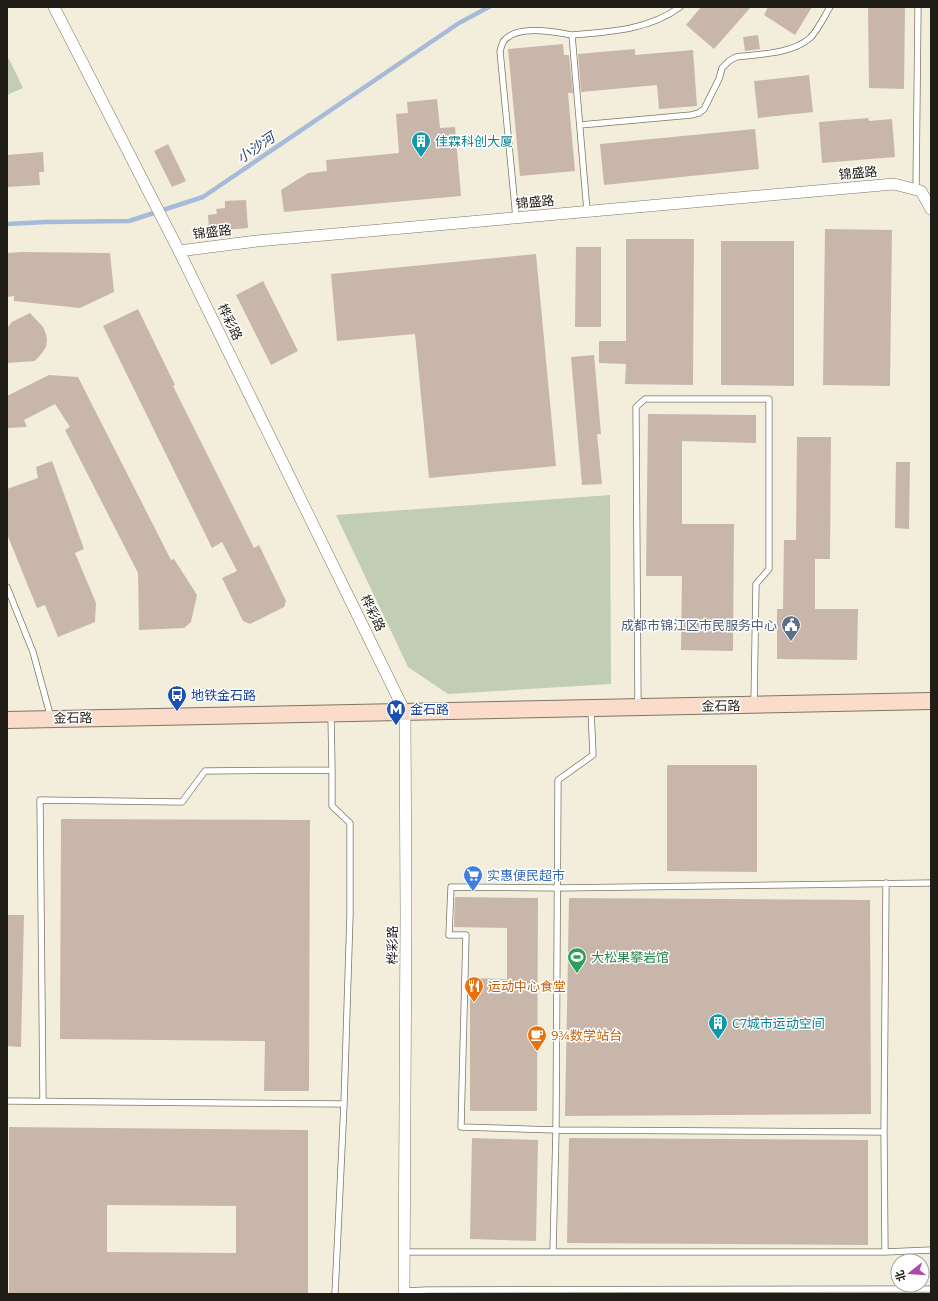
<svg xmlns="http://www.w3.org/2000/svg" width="938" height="1301" font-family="Bitter,'Noto Sans SC',serif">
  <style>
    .green { fill: #c2cdb6 }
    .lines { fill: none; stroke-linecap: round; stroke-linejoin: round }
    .stream { stroke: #a6bad9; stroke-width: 4.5 }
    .building { fill: #c9b6ab; fill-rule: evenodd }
    .lane-casing { stroke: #7b7664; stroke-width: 7 }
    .street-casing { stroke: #7b7664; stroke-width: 12 }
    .secondary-casing { stroke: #7b7664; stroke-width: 18 }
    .lane { stroke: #fff; stroke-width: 5.5 }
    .street { stroke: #fff; stroke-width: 11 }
    .secondary { stroke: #fbdcca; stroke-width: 16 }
    .labels { text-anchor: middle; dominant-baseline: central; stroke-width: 3; stroke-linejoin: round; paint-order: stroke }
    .culture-label { font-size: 13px; fill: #0d838f; stroke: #fff; text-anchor: start }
    .street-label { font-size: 13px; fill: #1f1d16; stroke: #fff }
    .service-label { font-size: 13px; fill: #4e5e75; stroke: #fff; text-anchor: end }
    .transit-label { font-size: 13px; fill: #164399; stroke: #fff; text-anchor: start }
    .shop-label { font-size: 13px; fill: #366cbe; stroke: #fff; text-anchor: start }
    .leisure-label { font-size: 13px; fill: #27864d; stroke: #fff; text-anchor: start }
    .food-label { font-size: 13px; fill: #c56008; stroke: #fff; text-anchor: start }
    .water-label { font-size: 14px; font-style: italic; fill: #233d67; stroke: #fff }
  </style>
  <rect width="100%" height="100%" fill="#f3eedb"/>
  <!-- green -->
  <path class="green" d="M9,59L23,88L7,95V60Z
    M610,495L611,684L448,694L408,667L336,515Z"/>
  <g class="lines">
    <!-- stream -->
    <path class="stream" d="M7,224L46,222L129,221L203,197L459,23L489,7"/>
  </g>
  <!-- building -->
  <path class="building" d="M701,7H751L714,49L686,25Z
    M768,7H812L795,35L764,15Z
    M868,7H905L904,89L869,88Z
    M758,35L760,49L745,51L743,37Z
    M563,44L564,55H569L573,93H568L575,171L520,176L508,49Z
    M635,49V55L693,50L697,106L659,109L657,85L581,92L578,54Z
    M809,75L813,112L758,118L754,81Z
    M437,99L440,128L455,127L461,196L284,212L281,190L308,173L327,171L326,160L399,153L396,114L408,113L407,102Z
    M868,118L869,121L892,119L895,157L822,163L819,122Z
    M755,129L759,169L604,185L600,144Z
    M168,144L186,181L172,187L154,151Z
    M43,152L44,172H39L40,185L7,187V155Z
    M246,200L248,228L209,231L208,215L217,214L216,209L225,208V201Z
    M825,229L892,230L890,386L823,385Z
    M626,239H694L693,385L625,384L626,364L599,363V341H626Z
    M721,241H794V386L721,385Z
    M576,247H601V327H575Z
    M21,252L110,253L114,292L80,308L14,301V296L7,297V253Z
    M536,254L556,466L429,478L415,334L337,341L331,274Z
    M263,281L298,351L271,365L236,295Z
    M138,309L175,385L173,386L254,548L259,545L286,601L284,607L250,624L243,621L222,578L237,571L222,542L212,548L103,326Z
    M30,313L43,327L46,334L47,340L46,347L42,353L35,361L7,363V328L12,322Z
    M594,355L601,434H597L602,484L582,485L571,357Z
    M49,375L78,377L171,560L174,559L197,595L191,622L184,628L139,630L138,573L65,430L70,427L55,404L24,420L27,427L7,428V396Z
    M648,414L756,415V443L682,441V524H734L733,651L681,650L682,576H646Z
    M797,437H831L830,559H815V609H858L857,660L777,659V609H783L784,540H796Z
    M52,461L84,549L75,553L96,603L95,622L58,637L45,605L37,608L7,534V489L38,478L36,467Z
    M896,462H910L909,529L895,528Z
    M667,765H757V872L667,871Z
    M61,819L310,820L309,1091H264L265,1041L60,1039Z
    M455,897L538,898L537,1111H470V978L507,979V928L454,927Z
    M569,898L870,900L871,1114L565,1116Z
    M7,915H24L21,1047L7,1046Z
    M9,1127L308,1130V1294H9ZM107,1205L236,1206V1253L107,1252Z
    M472,1138L538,1140L536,1241L470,1239Z
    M569,1138L868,1140V1245L567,1243Z"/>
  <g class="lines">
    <defs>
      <path id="lane" d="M580,125L691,115L699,113L704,109L719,79L722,68L729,61L736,57C759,54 792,54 810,38C818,30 824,17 830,7
        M916,190L918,7
        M587,211L572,35C609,32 649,30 680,7
        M516,218L500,51C501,48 502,44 503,42C515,24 555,32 572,35
        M7,587L33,652L51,718
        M638,705L636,407L645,399H769V569L756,584L754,704
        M331,715L332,770
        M7,1101L344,1104L335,1294
        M43,1101L40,800L182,802L205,771L332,770V806L350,823V915L344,1104
        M884,1132L556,1130L461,1127L466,935H449L451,887L557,888L931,883
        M553,1251L556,1130L558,780L593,755L591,710
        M405,1252H885L931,1250
        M885,1252L884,1132L886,883
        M404,1291L427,1290L931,1289"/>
      <path id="street" d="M54,7L179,251L405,712L406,914L404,1294
        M179,251L257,241L894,184L921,191L931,209"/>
      <path id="secondary" d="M7,720L931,701"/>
    </defs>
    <!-- lane casing -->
    <use href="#lane" class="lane-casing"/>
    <!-- street casing -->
    <use href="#street" class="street-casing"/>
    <!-- secondary casing -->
    <use href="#secondary" class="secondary-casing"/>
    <!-- lane -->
    <use href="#lane" class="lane"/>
    <!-- street -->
    <use href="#street" class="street"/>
    <!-- secondary -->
    <use href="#secondary" class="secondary"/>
  </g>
  <!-- icons -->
  <defs>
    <symbol id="building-pin" viewBox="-11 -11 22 30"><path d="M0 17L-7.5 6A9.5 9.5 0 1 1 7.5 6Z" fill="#0f9aa8" stroke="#fff"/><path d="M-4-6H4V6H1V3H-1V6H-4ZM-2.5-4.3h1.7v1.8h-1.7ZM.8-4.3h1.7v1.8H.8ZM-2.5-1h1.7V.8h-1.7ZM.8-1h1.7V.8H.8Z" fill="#fff"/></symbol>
    <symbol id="civic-pin" viewBox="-11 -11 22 30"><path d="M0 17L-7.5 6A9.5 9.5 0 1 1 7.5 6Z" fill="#5c6f8a" stroke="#fff"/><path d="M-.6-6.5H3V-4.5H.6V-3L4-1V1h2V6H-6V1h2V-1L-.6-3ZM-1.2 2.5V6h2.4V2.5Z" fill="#fff"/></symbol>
    <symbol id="bus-pin" viewBox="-11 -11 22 30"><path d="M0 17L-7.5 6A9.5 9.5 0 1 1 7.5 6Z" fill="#1a4fb4" stroke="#fff"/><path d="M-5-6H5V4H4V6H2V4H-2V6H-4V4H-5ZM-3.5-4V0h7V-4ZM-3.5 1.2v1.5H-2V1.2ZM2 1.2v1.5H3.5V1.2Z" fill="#fff"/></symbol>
    <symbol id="metro-pin" viewBox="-11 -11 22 30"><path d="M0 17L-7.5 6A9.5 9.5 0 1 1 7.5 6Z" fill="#1a4fb4" stroke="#fff"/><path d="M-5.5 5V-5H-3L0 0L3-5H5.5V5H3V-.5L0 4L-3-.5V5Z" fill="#fff"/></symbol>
    <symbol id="supermarket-pin" viewBox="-11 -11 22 30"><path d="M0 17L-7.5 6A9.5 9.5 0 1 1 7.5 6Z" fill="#3f7fe0" stroke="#fff"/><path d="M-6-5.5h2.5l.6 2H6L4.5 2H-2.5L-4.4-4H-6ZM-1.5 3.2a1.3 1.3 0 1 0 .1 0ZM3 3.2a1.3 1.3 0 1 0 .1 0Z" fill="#fff"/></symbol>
    <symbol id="stadium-pin" viewBox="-11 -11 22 30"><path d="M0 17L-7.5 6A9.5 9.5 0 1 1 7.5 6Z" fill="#2e9e5b" stroke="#fff"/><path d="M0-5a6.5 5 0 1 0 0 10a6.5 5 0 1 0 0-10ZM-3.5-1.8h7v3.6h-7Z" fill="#fff"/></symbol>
    <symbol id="restaurant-pin" viewBox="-11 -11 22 30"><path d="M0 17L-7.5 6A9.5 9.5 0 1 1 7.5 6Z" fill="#e8710a" stroke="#fff"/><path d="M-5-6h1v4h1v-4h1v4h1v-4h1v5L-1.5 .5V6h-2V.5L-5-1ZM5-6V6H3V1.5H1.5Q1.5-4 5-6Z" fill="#fff"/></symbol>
    <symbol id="cafe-pin" viewBox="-11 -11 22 30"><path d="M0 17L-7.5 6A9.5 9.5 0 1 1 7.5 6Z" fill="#e8710a" stroke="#fff"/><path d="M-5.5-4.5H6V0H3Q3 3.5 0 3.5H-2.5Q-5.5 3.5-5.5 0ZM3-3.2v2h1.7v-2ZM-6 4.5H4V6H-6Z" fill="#fff"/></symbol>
  </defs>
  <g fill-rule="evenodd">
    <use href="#building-pin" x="410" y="130" width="22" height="30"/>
    <use href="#civic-pin" x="780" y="614" width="22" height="30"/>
    <use href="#bus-pin" x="166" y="684" width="22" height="30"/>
    <use href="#metro-pin" x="385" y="698" width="22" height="30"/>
    <use href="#supermarket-pin" x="462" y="864" width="22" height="30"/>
    <use href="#stadium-pin" x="566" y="946" width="22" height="30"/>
    <use href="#restaurant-pin" x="463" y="975" width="22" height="30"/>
    <use href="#building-pin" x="707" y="1012" width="22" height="30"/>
    <use href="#cafe-pin" x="526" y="1024" width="22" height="30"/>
  </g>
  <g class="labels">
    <!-- culture labels -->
    <g class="culture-label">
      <text x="435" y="141">佳霖科创大厦</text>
      <text x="732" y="1023">C7城市运动空间</text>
    </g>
    <!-- street labels -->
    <g class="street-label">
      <text transform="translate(858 173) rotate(-5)">锦盛路</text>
      <text transform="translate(535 202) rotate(-5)">锦盛路</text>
      <text transform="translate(212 232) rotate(-7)">锦盛路</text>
      <text transform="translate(230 322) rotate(64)">桦彩路</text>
      <text transform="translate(373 613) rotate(64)">桦彩路</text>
      <text transform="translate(721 706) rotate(-1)">金石路</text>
      <text transform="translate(73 718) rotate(-1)">金石路</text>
      <text transform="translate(392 945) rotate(-90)">桦彩路</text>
    </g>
    <!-- service labels -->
    <g class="service-label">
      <text x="777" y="625">成都市锦江区市民服务中心</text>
    </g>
    <!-- transit labels -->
    <g class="transit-label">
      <text x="191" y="695">地铁金石路</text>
      <text x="410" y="709">金石路</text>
    </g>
    <!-- shop labels -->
    <g class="shop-label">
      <text x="487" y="875">实惠便民超市</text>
    </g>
    <!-- leisure labels -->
    <g class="leisure-label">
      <text x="591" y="957">大松果攀岩馆</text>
    </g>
    <!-- food labels -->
    <g class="food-label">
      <text x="488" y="986">运动中心食堂</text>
      <text x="551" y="1035">9¾数学站台</text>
    </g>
    <!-- water labels -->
    <g class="water-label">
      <text transform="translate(256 148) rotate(-34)">小沙河</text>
    </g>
  </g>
  <!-- border -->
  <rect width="938" height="1301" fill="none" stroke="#1f1d16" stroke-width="16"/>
  <!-- north arrow -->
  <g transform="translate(910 1273) rotate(253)"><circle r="19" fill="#ffffff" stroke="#a5a5a2"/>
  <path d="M0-3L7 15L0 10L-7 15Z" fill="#af47aa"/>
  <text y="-6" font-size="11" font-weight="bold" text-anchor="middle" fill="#1f1d16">北</text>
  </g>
</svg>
